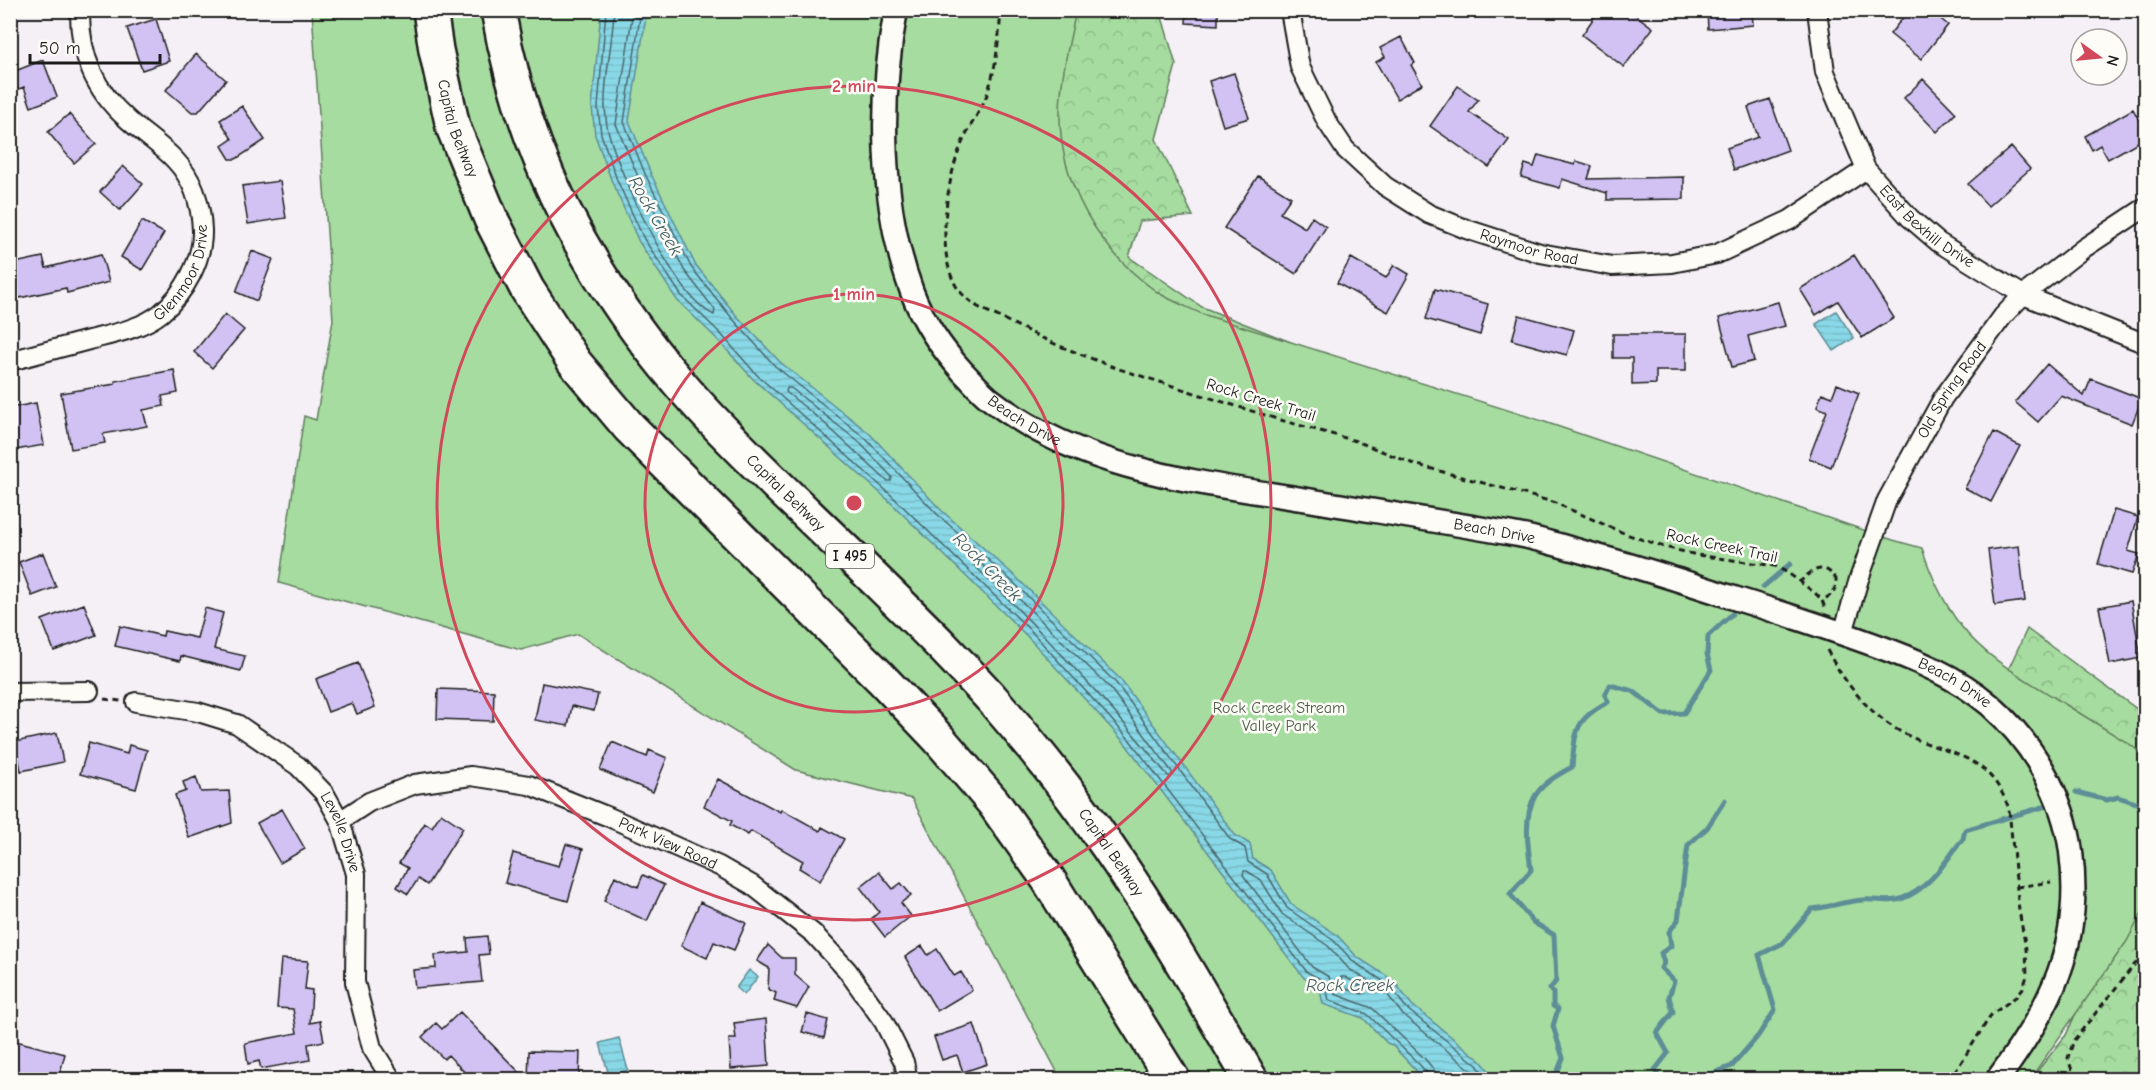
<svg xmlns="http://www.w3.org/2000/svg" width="2156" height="1090" font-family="'Comic Neue',sans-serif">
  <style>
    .forest { fill: url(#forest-crowns); stroke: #617c5e; stroke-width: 1.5 }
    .park { fill: #a6dc9f; stroke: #617c5e; stroke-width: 1.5 }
    .water { fill: url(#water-rules); stroke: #5d8d96; stroke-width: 1.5 }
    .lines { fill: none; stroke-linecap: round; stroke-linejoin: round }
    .shore { stroke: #48676d; stroke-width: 1.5 }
    .stream { stroke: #5d8d96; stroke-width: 5 }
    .building { fill: #d1c2f3; stroke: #1c1c1c; stroke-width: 1.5 }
    .minor-casing { stroke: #1c1c1c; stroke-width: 22 }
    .tertiary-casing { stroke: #1c1c1c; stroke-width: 27 }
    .motorway-casing { stroke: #1c1c1c; stroke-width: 38 }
    .path { stroke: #1c1c1c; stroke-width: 3; stroke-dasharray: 6 4.5; stroke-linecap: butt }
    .minor { stroke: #fdfcf7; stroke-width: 18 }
    .tertiary { stroke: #fdfcf7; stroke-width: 22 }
    .motorway { stroke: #fdfcf7; stroke-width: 33 }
    .ring { fill: none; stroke: #d1495b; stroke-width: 3 }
    .labels { text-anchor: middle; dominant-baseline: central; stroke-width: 5; stroke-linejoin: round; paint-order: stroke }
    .shield { fill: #fdfcf7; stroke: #605f5e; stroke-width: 1.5 }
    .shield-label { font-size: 15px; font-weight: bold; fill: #1c1c1c }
    .street-label { font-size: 16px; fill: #1c1c1c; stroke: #fdfcf7 }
    .park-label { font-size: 16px; fill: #4c5f4a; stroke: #fdfcf7 }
    .water-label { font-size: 18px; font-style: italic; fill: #425e63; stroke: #fdfcf7 }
    .centre { fill: #d1495b; stroke: #fdfcf7; stroke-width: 3 }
    .ring-label { font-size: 18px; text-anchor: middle; font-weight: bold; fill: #d1495b; stroke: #fdfcf7; stroke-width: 5; stroke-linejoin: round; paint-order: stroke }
  </style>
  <defs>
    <pattern id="forest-crowns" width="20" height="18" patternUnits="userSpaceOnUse" patternTransform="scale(1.5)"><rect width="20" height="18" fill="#a6dc9f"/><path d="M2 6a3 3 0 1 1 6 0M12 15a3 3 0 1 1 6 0" fill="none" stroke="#8ebc88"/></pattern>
    <pattern id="water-rules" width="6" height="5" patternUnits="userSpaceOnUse" patternTransform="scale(1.5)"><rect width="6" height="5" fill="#89d8e7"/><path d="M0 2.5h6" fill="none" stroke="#76b9c6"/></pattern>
  </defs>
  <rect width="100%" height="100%" fill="#f4f0f6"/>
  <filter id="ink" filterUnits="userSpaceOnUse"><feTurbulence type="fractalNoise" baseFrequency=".0167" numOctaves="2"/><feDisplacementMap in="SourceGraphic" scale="12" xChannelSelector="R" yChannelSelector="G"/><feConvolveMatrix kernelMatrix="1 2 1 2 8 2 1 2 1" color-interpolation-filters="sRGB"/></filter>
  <g filter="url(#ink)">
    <!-- forest -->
    <path class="forest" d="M1020,11H1153L1162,17L1176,65L1156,139L1193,216L1140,221L1129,257L1202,307L1387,380L1231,390L983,126Z
      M2027,629L2145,715V1079H2031L2066,1035L2103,953L2002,683Z"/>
    <!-- park -->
    <path class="park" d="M312,11H1076C1069,43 1061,76 1060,110C1058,182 1099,251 1157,292C1171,301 1188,307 1202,314L1536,419L1893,540L1922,548C1931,576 1943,602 1961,626C1985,657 2020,676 2052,696C2078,712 2105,729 2131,745L2145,757V905L2144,909L2127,941L2030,1079H1061L912,799L796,770L578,634L521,650L279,583L304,416L316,420L333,320Z"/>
    <!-- water -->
    <path class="water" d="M601,11H647L629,121L651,174L695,264L736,315L780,362L869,433L941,510L1017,578L1120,679L1235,835L1250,844L1253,859L1271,870L1291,904L1337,935L1357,957L1393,980L1412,1005L1481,1061L1496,1079H1424L1392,1045L1387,1043L1363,1018L1323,1004L1319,985L1304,978L1124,742L1027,636L887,499L753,379L716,338L677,300L639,242L612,182L595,135L592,107Z
      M1836,311L1854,338L1834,351L1816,324Z
      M749,970L758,977L744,995L736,988Z
      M619,1038L628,1070L609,1076L600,1043Z"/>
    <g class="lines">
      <!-- shore -->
      <path class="shore" d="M606,10L598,107L601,134L617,180L644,239L681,295L720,333L757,375L891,495L1032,632L1129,739L1307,972L1324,981L1329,1000L1367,1014L1419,1064L1428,1074L1429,1080
        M614,10C613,43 604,75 605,107C606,116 606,126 609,134C620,175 675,298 714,315L715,310L684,270L639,179L616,124L633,10
        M641,10L624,122L646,176L691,267L732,318L775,366L865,438L937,514L1013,582L1116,683L1230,839L1245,848L1248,862L1267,874L1287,908L1333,940L1354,962L1389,985L1407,1009L1477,1065L1488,1080
        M787,388H791L860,443L892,477L891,481H887L822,421L786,392Z
        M974,561H978L1008,588L1110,688L1172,772V776H1168C1108,701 1042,632 974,565Z
        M1341,977H1345L1364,988L1365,993L1362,994L1344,988Z
        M1436,1080L1435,1071L1425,1059L1372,1008L1335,994L1329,977L1312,967L1243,875L1244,871H1247L1261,880L1282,914L1328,946L1349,969L1384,990L1403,1015L1471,1070L1479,1080"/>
      <!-- stream -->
      <path class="stream" d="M1763,587L1790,564
        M2076,792L2107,800L2118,797L2142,805L2146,803
        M1560,1080L1557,1073L1563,1058L1553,1026L1558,1009L1553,1006V993L1550,989L1556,981L1554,935L1533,922L1510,894L1531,870C1528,847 1523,817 1535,796C1543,783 1559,774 1572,767C1575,731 1575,719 1608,702L1605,695L1610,685L1633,691L1663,714L1684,713L1711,670L1707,654L1708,636L1732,614
        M1660,1080L1655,1070L1668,1053L1657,1033L1673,1012L1669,997L1674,981L1661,968L1664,963L1661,953L1671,946L1669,932L1678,920L1688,845L1707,828L1725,800
        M1695,1080L1732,1066L1758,1036L1775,1010L1759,955L1783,943L1812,909C1830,907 1846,901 1863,900C1876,899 1888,903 1901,899C1926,891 1943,866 1958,845L1963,839L1965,830L2043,807"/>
    </g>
    <!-- building -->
    <path class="building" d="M1187,10H1218V25L1186,23Z
      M1599,10H1629L1653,28L1624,67L1582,35Z
      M1707,10H1752L1753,25L1708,29Z
      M1909,10H1930L1948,25L1921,59L1890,34Z
      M156,19L169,61L142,70L127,28Z
      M1401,37L1415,63L1411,65L1422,84L1397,99L1376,62L1385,57L1380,48Z
      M196,54L226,80L198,112H192L166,90Z
      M43,60L57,97L31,107L24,87L14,91L10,83V73Z
      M1234,73L1249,118L1223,126L1209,81Z
      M1923,79L1956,113L1937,132L1904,98Z
      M1458,86L1478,100L1469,112L1509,140L1489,167L1430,126Z
      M1770,99L1788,150L1734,170L1727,148L1758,137L1748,107Z
      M242,106L265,140L236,159H230L222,146L232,139L220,120Z
      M2133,109L2145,131V138L2108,159L2100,145L2092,150L2085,136Z
      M69,114L96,144L74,163L48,132Z
      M2011,147L2030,169L1988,206L1968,184Z
      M1538,155L1575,165L1576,161L1592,166L1588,179L1684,177V199L1607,200V193L1562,179L1560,188L1521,177L1525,164L1534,167Z
      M123,166L143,184L120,210L100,192Z
      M1258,176L1291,197L1280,213L1305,228L1312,217L1326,227L1296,274L1224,228Z
      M280,181L286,218L248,224L242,186Z
      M142,221L164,233L142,270L121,257Z
      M252,251L273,259L257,301L236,292Z
      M101,254L109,282L67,293L66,288L10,300V264L43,257L46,268Z
      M1854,255L1894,318L1862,338L1838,301L1816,315L1800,289Z
      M1351,258L1386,278L1394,265L1409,274L1388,312L1337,283Z
      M1435,289L1488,304L1480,335L1426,319Z
      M1778,302L1785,326L1748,336L1754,361L1732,367L1719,318Z
      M225,314L244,330L212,368L194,352Z
      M1519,315L1574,330L1567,355L1512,340Z
      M1613,334H1686V371H1656V384L1632,385V358H1613Z
      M2047,364L2084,396L2091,379L2142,399L2132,424L2061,396L2038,422L2015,402Z
      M174,370L178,393L162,396L164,406L143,410L147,426L103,434L105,443L71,449L61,393L115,384V381Z
      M1837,384L1859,393L1831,467L1809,458L1827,411L1817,407L1822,393L1832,397Z
      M36,403L44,445L10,451V408Z
      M1994,432L2020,446L1991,502L1965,488Z
      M2114,510L2138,517L2128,551L2139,554L2132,574L2098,564Z
      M2019,546L2025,601L1995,605L1988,550Z
      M43,553L56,587L32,596L19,562Z
      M2131,601L2141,658L2110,664L2099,607Z
      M84,604L96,635L54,651L42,620Z
      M205,608L223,613L214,649L245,656L241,671L181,656L180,661L115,646L120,626L163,636L164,631L197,638Z
      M358,663L375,707L357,714L352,703L328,712L316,679Z
      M542,683L598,694L594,711L572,706L568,726L535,720Z
      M438,689L494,691L493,721L437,719Z
      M57,733L63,762L21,771L15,742Z
      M612,742L647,757L649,750L667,758L653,792L600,770Z
      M89,743L127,754L129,745L147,750L136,789L80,774Z
      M196,777L201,792L229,791L232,823L189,838L175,795L186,791L183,782Z
      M718,779L780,812L781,809L820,831L822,827L844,839L820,881L799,868L803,861L751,831L748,835L730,825L732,821L704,806Z
      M282,809L305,849L280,863L257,823Z
      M441,813L463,828L427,885L418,879L408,894L397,887L408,868L399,863L425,823L432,827Z
      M566,844L583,849L568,901L505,883L513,853L559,866Z
      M879,872L893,889L901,883L911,895L901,903L911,916L885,937L871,919L879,912L860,887Z
      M643,875L664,885L647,921L604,901L615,876L638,887Z
      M700,902L746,923L734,950L714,942L707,958L681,946Z
      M487,936L489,954L479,955L482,982L415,988L413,970L436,968L435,955L468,952L467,938Z
      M768,945L782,958H795V975L809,987L797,1008L774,1001L776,993L768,989L769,968L757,961Z
      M922,946L928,955L937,949L954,976L961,972L972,990L937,1011L905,957Z
      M281,959L308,961L305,989L312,990L310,1023L320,1021L324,1041L308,1044L310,1060L261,1069L259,1061L248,1064L245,1043L297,1033L293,1009L277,1008Z
      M460,1012L527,1080H472L448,1055L444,1059L422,1037L436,1023L442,1029Z
      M807,1014L828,1020L824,1038L802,1032Z
      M766,1019L769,1066L731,1069L729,1039H736L734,1023Z
      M974,1024L987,1064L963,1072L957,1055L942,1060L934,1037Z
      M16,1041L65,1054L58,1080H10V1061Z
      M529,1051L580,1052L579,1080H528Z"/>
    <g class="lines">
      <defs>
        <g id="minor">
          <path id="s1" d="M1290,10L1300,67L1327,122L1345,149L1385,186L1429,214L1466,229L1540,253L1612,266L1672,263L1717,254L1790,220L1866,169"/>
          <path id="s2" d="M1817,10L1825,72L1866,169L1910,218L1938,242L2023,295L2146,344"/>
          <path id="s3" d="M10,361C37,354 63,347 89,340C113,334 141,329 161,313C184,294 203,260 202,230C201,205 193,179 175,160C161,145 142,133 127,119C95,91 79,53 80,10"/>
          <path id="s4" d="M1843,633L1859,579L1887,500L1943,398L2003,316L2023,295L2084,248L2146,207"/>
          <path d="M10,692L89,691"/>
          <path id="s5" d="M136,702L198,712L237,724L298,766L325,794L340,821L356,874L355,982L372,1048L392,1080"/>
          <path id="s6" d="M340,821L369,802L415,784L471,776L529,785L609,817L719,866L752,885L814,934L847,970L884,1022L904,1062L908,1080"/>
        </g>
        <g id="tertiary">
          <path id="s7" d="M896,10C879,100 880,206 912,292C923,321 942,349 963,372C972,381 980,391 990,399C1079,469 1194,482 1302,499C1374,511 1446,522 1518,535C1540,539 1561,546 1583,552C1635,566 1686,582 1737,599C1782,613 1828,628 1872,644C1914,659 1956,676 1990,705C2032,742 2064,796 2071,852C2083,944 2051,1007 1997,1080"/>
        </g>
        <g id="motorway">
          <path id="s8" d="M430,10L436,50L453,127L491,219L527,289L575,363L629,427L881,678L939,739L993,802L1048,879L1173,1080"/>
          <path id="s9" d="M498,10C522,151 587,275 679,383C709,419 743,451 776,484C832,538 888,591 943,647C960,665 977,682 993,700C1034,747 1073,796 1108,847C1160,922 1205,1001 1251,1080"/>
        </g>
      </defs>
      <!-- minor casing -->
      <use href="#minor" class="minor-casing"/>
      <!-- tertiary casing -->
      <use href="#tertiary" class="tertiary-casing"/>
      <!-- motorway casing -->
      <use href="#motorway" class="motorway-casing"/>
      <!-- path -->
      <path class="path" d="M1001,10C999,36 997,63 989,88C984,107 971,122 963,141C947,175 937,245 953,280C958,292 967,299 978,307L1057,345L1116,368L1277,419L1356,441L1414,464L1553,502L1626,534L1664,547L1697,555L1775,566L1788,573L1815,593L1822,600L1825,608
        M1799,583C1811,570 1824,561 1836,579C1836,591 1833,595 1822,600
        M1827,650C1843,681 1870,715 1901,732C1948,757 1988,750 2009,809L2019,910L2026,949L2027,976L2023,988L2017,996L1991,1015L1950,1080
        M104,699L121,701
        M2017,887L2051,882
        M2075,1080L2068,1058L2074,1040L2135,964L2146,958"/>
      <!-- minor -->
      <use href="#minor" class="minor"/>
      <!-- tertiary -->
      <use href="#tertiary" class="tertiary"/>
      <!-- motorway -->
      <use href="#motorway" class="motorway"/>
    </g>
  </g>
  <!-- distance rings -->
  <g class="ring">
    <circle cx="854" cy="503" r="209"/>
    <circle cx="854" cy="503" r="417"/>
  </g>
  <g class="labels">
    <!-- shield labels -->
    <rect class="shield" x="826" y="544" width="48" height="24" rx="4.5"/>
    <g class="shield-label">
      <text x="850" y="556">I 495</text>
    </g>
    <!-- street labels -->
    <g class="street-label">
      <text stroke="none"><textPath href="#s8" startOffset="122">Capital Beltway</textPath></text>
      <text stroke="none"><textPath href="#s2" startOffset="252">East Bexhill Drive</textPath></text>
      <text stroke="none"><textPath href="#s1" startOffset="364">Raymoor Road</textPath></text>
      <text stroke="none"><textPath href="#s3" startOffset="206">Glenmoor Drive</textPath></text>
      <text stroke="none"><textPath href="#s4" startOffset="268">Old Spring Road</textPath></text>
      <text transform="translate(1261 400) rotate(17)">Rock Creek Trail</text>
      <text stroke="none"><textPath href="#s7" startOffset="460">Beach Drive</textPath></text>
      <text stroke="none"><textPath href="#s9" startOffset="573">Capital Beltway</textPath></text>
      <text stroke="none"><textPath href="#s7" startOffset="946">Beach Drive</textPath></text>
      <text transform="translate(1722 546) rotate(12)">Rock Creek Trail</text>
      <text stroke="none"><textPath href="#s7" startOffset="1432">Beach Drive</textPath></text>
      <text stroke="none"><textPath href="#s5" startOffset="258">Levelle Drive</textPath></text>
      <text stroke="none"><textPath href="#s6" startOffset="350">Park View Road</textPath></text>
      <text stroke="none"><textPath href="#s9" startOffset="1059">Capital Beltway</textPath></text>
    </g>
    <!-- park labels -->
    <g class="park-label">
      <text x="1279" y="708">Rock Creek Stream<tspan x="1279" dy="18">Valley Park</tspan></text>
    </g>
    <!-- water labels -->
    <g class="water-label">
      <text transform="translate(655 216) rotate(60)">Rock Creek</text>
      <text transform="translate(987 567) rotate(45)">Rock Creek</text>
      <text x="1350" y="985">Rock Creek</text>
    </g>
  </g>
  <circle cx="854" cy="503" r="9" class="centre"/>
  <g class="ring-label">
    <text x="854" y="92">2 min</text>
    <text x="854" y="300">1 min</text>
  </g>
  <!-- margin -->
  <rect width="2156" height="1090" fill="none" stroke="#fdfcf7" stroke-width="36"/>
  <rect x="18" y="18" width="2120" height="1054" fill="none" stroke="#1c1c1c" stroke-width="2" filter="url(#ink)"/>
  <!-- north arrow -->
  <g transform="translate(2099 57) rotate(105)"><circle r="28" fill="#fdfcf7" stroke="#a3a29f" stroke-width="1.5"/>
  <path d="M0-4.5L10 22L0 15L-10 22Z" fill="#d1495b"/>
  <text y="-9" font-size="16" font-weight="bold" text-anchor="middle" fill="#1c1c1c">N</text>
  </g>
  <!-- scale -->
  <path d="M30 54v9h130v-9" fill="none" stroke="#1c1c1c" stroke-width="3"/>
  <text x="39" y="54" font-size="18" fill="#1c1c1c" stroke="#fdfcf7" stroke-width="4.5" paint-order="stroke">50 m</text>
</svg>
